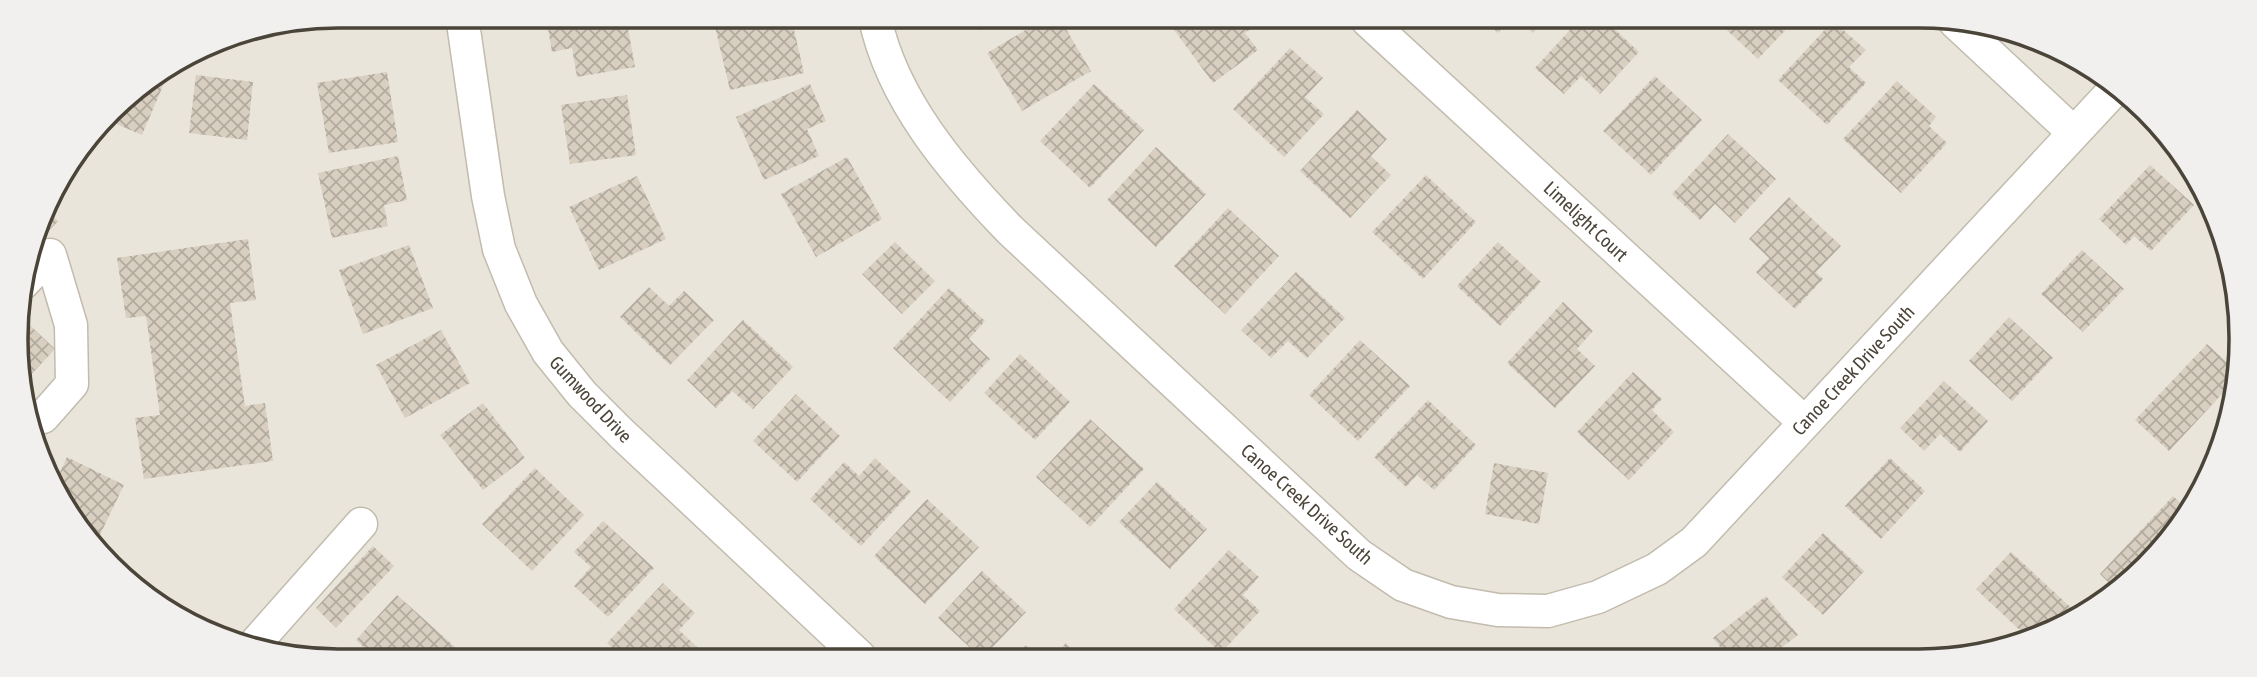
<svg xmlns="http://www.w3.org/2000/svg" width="2257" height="677" font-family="'Asap Condensed',sans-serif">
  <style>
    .residential { fill: #eae5da }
    .building { fill: url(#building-cross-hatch) }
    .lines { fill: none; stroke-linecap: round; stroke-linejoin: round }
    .minor-casing { stroke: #c2bbae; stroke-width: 35 }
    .minor { stroke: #fff; stroke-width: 32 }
    .labels { text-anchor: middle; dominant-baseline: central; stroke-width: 7; stroke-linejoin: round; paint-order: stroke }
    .street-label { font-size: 19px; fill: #4b4439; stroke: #fff }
    .rim { fill: none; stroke: #4b4439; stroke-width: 3.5 }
  </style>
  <defs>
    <pattern id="building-cross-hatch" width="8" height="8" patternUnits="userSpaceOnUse" patternTransform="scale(1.75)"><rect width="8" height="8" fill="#d8cfc1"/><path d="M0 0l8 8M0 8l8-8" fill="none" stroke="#b1aa9e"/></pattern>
  </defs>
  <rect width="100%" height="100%" fill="#f6f3ec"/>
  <!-- residential -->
  <path class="residential" d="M339,16L1982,22L2098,70L2187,160L2235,276V402L2198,500L2132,581L2061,628L1960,659L275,655L160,607L70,518L27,422L18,297L49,195L125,96L215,40Z"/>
  <!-- building -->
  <path class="building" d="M546,17H626L635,67L577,77L572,48L552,52Z
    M758,17H791L804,73L730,90L715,27Z
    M974,18H1009V19L979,30Z
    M1046,18L1060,19L1091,71L1022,111L987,53Z
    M1183,19H1265L1245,33L1258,50L1213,83L1172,27Z
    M1484,20H1509L1498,33Z
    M1520,20H1545L1533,33Z
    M1579,20L1606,21L1639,52L1600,94L1581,76L1564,94L1535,68Z
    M1717,21H1794L1758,59Z
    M1833,21L1866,50L1849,67L1866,83L1827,125L1778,80Z
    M1290,48L1323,78L1305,97L1324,114L1284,157L1233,109Z
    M170,69L142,135L107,120L125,96Z
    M387,72L398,142L329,153L317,83Z
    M196,75L253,82L247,140L189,133Z
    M1655,76L1702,120L1651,175L1603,131Z
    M1897,81L1936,117L1929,126L1947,143L1901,193L1843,139Z
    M810,84L826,121L807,129L819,156L764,180L736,117Z
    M1094,84L1144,130L1090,188L1040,141Z
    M627,95L636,155L570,164L561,105Z
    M1357,110L1387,139L1371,156L1391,175L1350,218L1300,171Z
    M1728,134L1776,179L1735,223L1715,204L1700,220L1672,194Z
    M1156,147L1206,194L1156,247L1107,200Z
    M398,156L407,200L384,205L388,226L332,238L318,173Z
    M847,157L882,219L816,257L781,194Z
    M2150,165L2194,205L2151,251L2134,236L2126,245L2099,219Z
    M1426,175L1476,222L1423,279L1372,232Z
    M637,176L666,239L599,270L569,207Z
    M1789,197L1841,246L1816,272L1823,279L1795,309L1756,272L1769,258L1749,239Z
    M1228,208L1279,256L1225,314L1174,266Z
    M45,209L58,221L34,247L40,225Z
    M248,239L256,300L230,303L245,406L265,403L273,461L144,479L135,418L160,415L146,316L126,318L117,258Z
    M895,242L935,281L902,314L862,274Z
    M1498,242L1541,282L1500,326L1457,286Z
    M409,245L433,308L363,334L339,270Z
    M2082,250L2124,289L2083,332L2041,294Z
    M1296,272L1345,318L1307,358L1288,341L1271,358L1241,330Z
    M649,287L669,306L684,291L714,320L670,365L620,317Z
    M949,288L985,321L969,339L990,359L950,402L893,348Z
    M1563,302L1593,331L1577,349L1595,366L1555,408L1507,363Z
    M20,316L55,349L24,382Z
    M2009,317L2053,358L2012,401L1969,361Z
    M743,320L793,367L753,409L732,391L716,408L687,380Z
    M441,330L470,383L405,418L376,365Z
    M1360,340L1410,386L1358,441L1309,395Z
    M2207,344L2235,370V380L2169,451L2135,420Z
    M1020,354L1070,402L1035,440L984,393Z
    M1633,372L1662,399L1652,410L1674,432L1629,480L1577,432Z
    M1944,381L1988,421L1960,452L1940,434L1924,451L1900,428Z
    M796,394L840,436L797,482L753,441Z
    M1428,400L1476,445L1434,490L1417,475L1406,487L1374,457Z
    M483,403L525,458L483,490L440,435Z
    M1090,419L1144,469L1090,527L1036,477Z
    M67,457L124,485L96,543L70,518L55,483Z
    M875,458L911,492L861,546L810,499L844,462L859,476Z
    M1890,458L1925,491L1881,539L1845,506Z
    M1494,463L1548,473L1539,524L1485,514Z
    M535,468L584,515L532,571L482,524Z
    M1157,482L1207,529L1170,569L1119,522Z
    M2173,496L2189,511L2132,581L2117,591L2100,574Z
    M927,499L979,547L925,604L874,556Z
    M603,521L654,568L608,617L574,586L591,567L574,552Z
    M1823,533L1864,571L1823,615L1782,577Z
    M373,546L394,566L336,628L316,608Z
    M1229,550L1259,577L1243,595L1260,611L1221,653L1174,609Z
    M2011,552L2080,616L2061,628L2028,638L1976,589Z
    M982,571L1026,612L984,656H979L938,618Z
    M663,583L695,613L679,630L698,648L691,656H621L607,643Z
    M397,595L464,655H372L356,640Z
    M1766,596L1798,635L1768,658H1729L1713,638Z
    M1066,643L1080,657H1053Z
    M1026,645L1039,657H1015Z
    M724,648L733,656H717Z
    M1697,649L1701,658H1678Z
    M1336,650L1351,657H1332Z"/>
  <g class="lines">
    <defs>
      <path id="minor" d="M462,16L488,196L499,249L521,304L548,352L582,394L622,434L859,656
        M875,18C892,100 953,171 1010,230L1359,555L1403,585L1451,602L1498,610L1548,611L1598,597L1657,569L1694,542L2116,88
        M1367,20L1804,422
        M1955,22L2074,133
        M23,283L50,255L71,325L72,384L43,417L27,421
        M253,646L361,524"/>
    </defs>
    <!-- minor casing -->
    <use href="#minor" class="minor-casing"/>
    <!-- minor -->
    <use href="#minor" class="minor"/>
  </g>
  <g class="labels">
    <!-- street labels -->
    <g class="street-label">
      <text transform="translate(1586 221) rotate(43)">Limelight Court</text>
      <text transform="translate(1853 370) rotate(-47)">Canoe Creek Drive South</text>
      <text transform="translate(591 399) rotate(47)">Gumwood Drive</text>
      <text transform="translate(1307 504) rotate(42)">Canoe Creek Drive South</text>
    </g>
  </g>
  <!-- crop -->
  <path d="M0 0H2257V677H0ZM338 28H1919A310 310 0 0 1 2229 338V339A310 310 0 0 1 1919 649H338A310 310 0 0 1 28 339V338A310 310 0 0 1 338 28Z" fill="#f1f0ef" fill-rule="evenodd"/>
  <path class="rim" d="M338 28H1919A310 310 0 0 1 2229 338V339A310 310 0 0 1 1919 649H338A310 310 0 0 1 28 339V338A310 310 0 0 1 338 28Z"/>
</svg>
